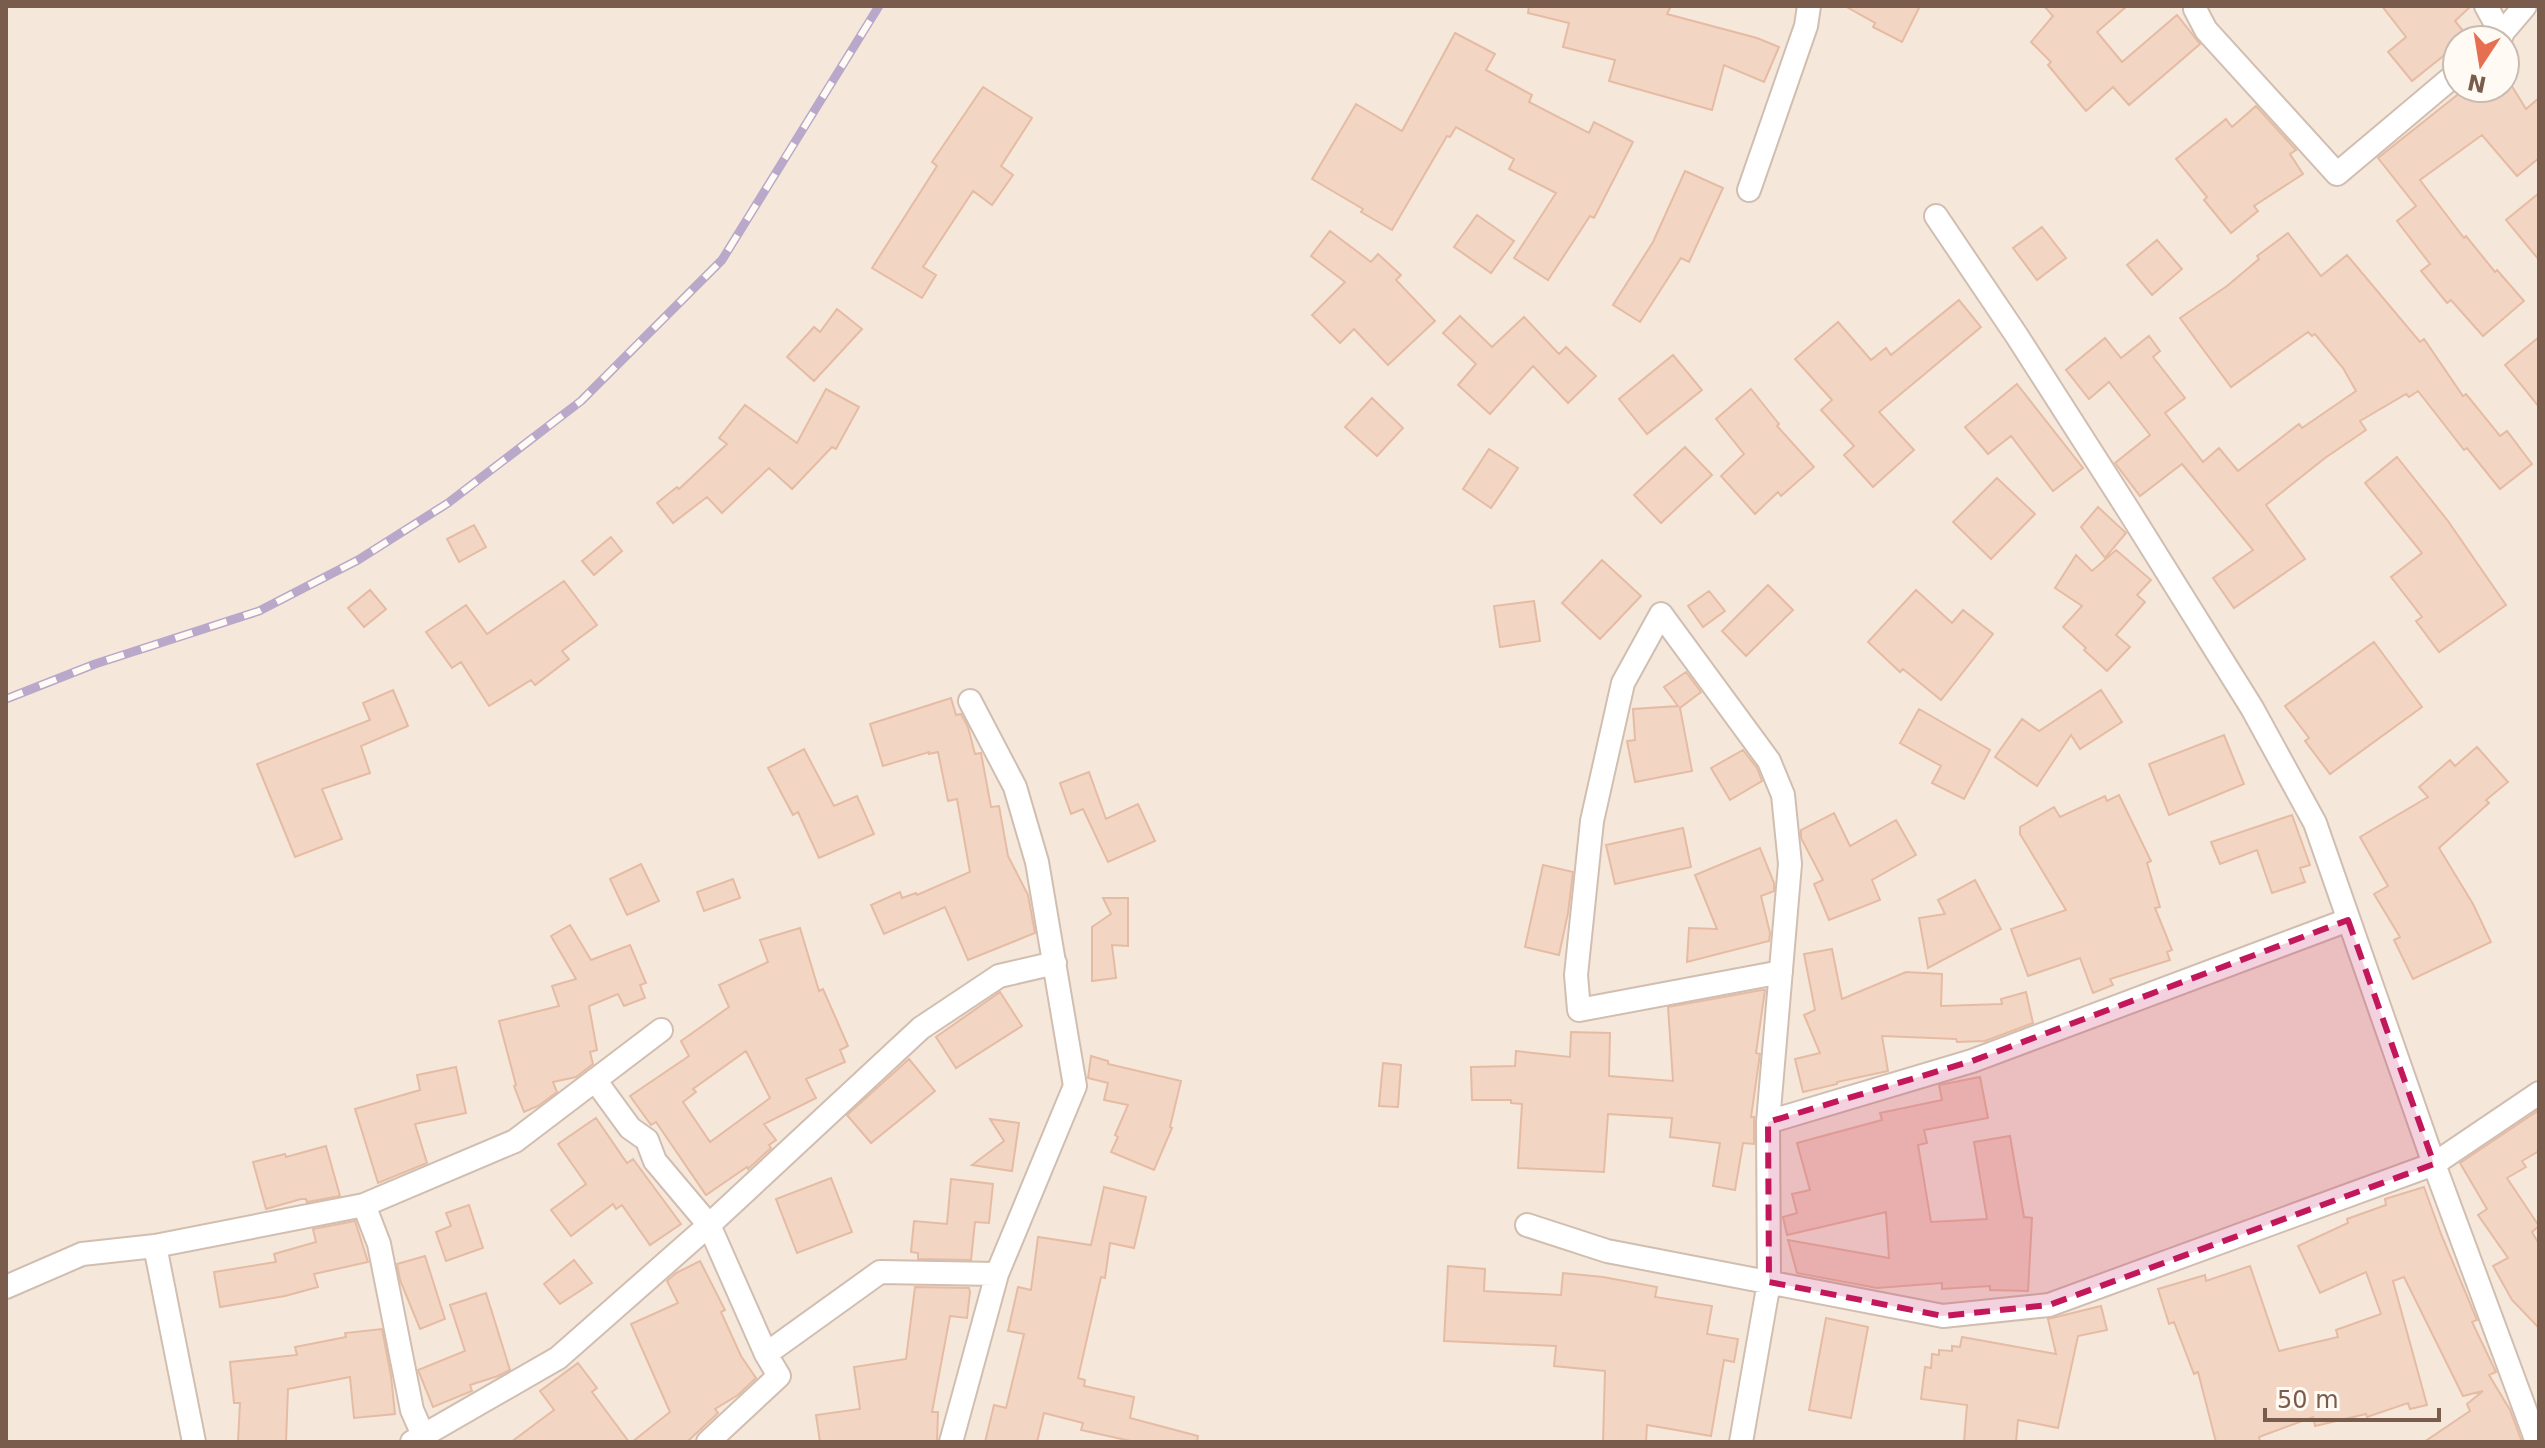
<svg xmlns="http://www.w3.org/2000/svg" width="2545" height="1448" font-family="'DejaVu Sans',sans-serif">
  <style>
    .residential { fill: #f5e8da; fill-rule: evenodd }
    .building { fill: #f3d5c3; stroke: #e6bba3; stroke-width: 2; fill-rule: evenodd }
    .lines { fill: none; stroke-linecap: round; stroke-linejoin: round }
    .street-casing { stroke: #d1beb0; stroke-width: 26 }
    .street { stroke: #fff; stroke-width: 22 }
    .rail-casing { stroke: #b9a8c9; stroke-width: 9 }
    .rail { stroke: #fffaf3; stroke-width: 6; stroke-dasharray: 18; stroke-linecap: butt }
    .marked { fill: #c2185b; fill-opacity: 0.2; stroke: #c2185b; stroke-width: 6; stroke-dasharray: 16 10; stroke-linejoin: round }
  </style>
  <rect width="100%" height="100%" fill="#fdf6ec"/>
  <!-- residential -->
  <path class="residential" d="M6,6H2539V1442H6ZM2457,40H2505V88H2457Z"/>
  <!-- building -->
  <path class="building" d="M1529,6H1671L1667,14L1757,38L1779,47L1764,82L1724,65L1712,110L1609,81L1615,60L1563,47L1569,23L1528,13Z
    M1845,6H1920L1902,42L1873,27L1875,23Z
    M2044,6H2127L2097,32L2122,62L2177,15L2200,44L2129,105L2113,87L2086,111L2048,65L2051,62L2031,42L2053,16Z
    M2382,6H2471L2455,21L2468,37L2457,40V45L2412,81L2388,52L2406,37Z
    M1455,33L1495,54L1486,70L1532,95L1529,102L1589,133L1594,122L1633,142L1594,218L1590,216L1548,280L1514,258L1556,193L1509,169L1514,159L1456,127L1450,137L1447,136L1392,230L1361,212L1363,209L1312,179L1356,104L1402,131Z
    M2505,75L2526,109L2539,98V158L2517,176L2482,135L2420,180L2464,238L2466,236L2495,272L2497,270L2524,301L2483,336L2451,300L2447,303L2421,271L2430,264L2397,221L2416,206L2378,158L2466,88H2505Z
    M983,87L1032,118L1001,166L1013,175L992,205L973,191L923,267L936,275L922,298L872,268L937,166L932,162Z
    M2256,106L2296,150L2290,154L2303,174L2254,206L2258,211L2231,233L2204,200L2207,197L2176,159L2226,119L2232,127Z
    M1685,171L1723,188L1689,262L1681,258L1640,322L1613,305L1653,242Z
    M2539,193V260L2506,220Z
    M1477,215L1514,241L1491,273L1454,247Z
    M2042,227L2066,258L2037,280L2013,248Z
    M1330,231L1371,262L1378,254L1401,275L1396,280L1435,321L1388,365L1354,329L1340,343L1312,315L1345,282L1311,256Z
    M2288,233L2321,276L2347,255L2420,342L2424,339L2463,396L2466,394L2500,436L2507,431L2532,464L2500,489L2467,448L2464,450L2418,391L2409,397L2406,394L2360,421L2366,430L2325,458L2266,505L2305,559L2234,608L2213,578L2253,550L2182,464L2140,496L2115,463L2150,435L2109,382L2089,399L2066,370L2105,338L2121,358L2149,336L2160,351L2153,357L2185,398L2165,413L2203,462L2219,448L2238,471L2299,424L2302,428L2356,391L2343,368L2315,334L2312,336L2308,332L2231,387L2180,318L2227,286L2259,259L2257,256Z
    M2157,240L2182,269L2152,295L2127,265Z
    M1959,300L1981,327L1879,412L1914,450L1873,487L1844,455L1854,446L1821,410L1832,400L1795,359L1838,322L1871,360L1886,348L1891,355Z
    M837,309L862,329L814,381L787,357L814,327L820,332Z
    M1460,316L1492,347L1524,317L1559,354L1566,347L1596,376L1568,403L1533,366L1490,414L1458,385L1476,364L1443,333Z
    M2539,337V407L2505,365Z
    M1673,355L1702,390L1647,434L1619,399Z
    M2017,384L2083,468L2053,491L2011,436L1988,454L1965,427Z
    M826,389L859,407L836,449L832,447L792,489L769,468L722,513L707,497L673,523L657,503L677,487L679,489L727,444L719,438L745,405L797,443Z
    M1751,389L1779,424L1777,426L1814,467L1781,496L1778,492L1755,514L1721,476L1744,454L1716,419Z
    M1372,398L1403,428L1377,456L1345,427Z
    M1685,447L1712,475L1661,523L1634,495Z
    M1489,449L1518,468L1491,508L1463,489Z
    M2397,457L2448,521L2506,605L2439,652L2416,621L2422,617L2391,577L2422,553L2365,483Z
    M1997,478L2035,514L1991,559L1953,522Z
    M2098,507L2126,533L2105,558L2081,527Z
    M474,525L486,547L459,562L447,539Z
    M611,537L622,551L594,575L582,561Z
    M2116,550L2151,580L2137,595L2145,602L2116,635L2130,647L2107,671L2084,650L2086,648L2063,627L2082,606L2055,588L2076,555L2092,571Z
    M1602,560L1641,596L1600,639L1562,603Z
    M564,581L597,625L562,651L569,659L535,685L531,680L489,706L461,662L452,668L426,632L466,605L487,634Z
    M1768,585L1793,610L1746,656L1722,631Z
    M370,590L386,609L364,627L348,608Z
    M1916,590L1952,623L1963,610L1993,634L1941,700L1903,669L1900,672L1868,642Z
    M1709,591L1725,611L1703,627L1688,606Z
    M1534,601L1540,641L1500,647L1494,606Z
    M2374,642L2422,707L2330,774L2305,741L2309,738L2285,706Z
    M1686,672L1701,692L1680,708L1692,771L1635,782L1627,741L1635,740L1633,709L1678,706L1664,687Z
    M393,690L408,726L361,746L370,773L322,789L342,839L295,857L257,764L370,720L363,703Z
    M2101,690L2122,722L2080,749L2071,735L2037,786L1995,757L2022,719L2039,731Z
    M951,698L956,715L961,714L968,727L975,754L981,753L991,807L999,806L1008,856L1028,895L1035,933L968,960L945,907L884,934L871,905L900,892L902,898L916,893L917,895L970,872L957,799L948,801L938,752L929,754V752L883,766L870,724Z
    M1919,709L1990,750L1964,799L1932,783L1941,766L1900,743Z
    M2224,735L2244,784L2169,815L2149,764Z
    M2477,747L2508,782L2486,800L2489,803L2439,848L2473,904L2491,942L2413,979L2394,940L2400,937L2374,894L2388,886L2360,837L2428,797L2419,787L2450,760L2455,766Z
    M804,749L834,806L857,796L874,834L819,858L798,812L793,815L768,768Z
    M1743,750L1757,768L1762,781L1730,800L1711,768Z
    M1089,772L1106,819L1138,804L1155,841L1108,862L1083,809L1071,814L1060,783Z
    M2119,795L2151,861L2147,863L2160,907L2155,908L2172,950L2167,952L2170,960L2110,979L2113,985L2093,993L2080,958L2028,976L2011,929L2066,910L2020,834V827L2054,807L2060,817L2105,796L2107,801Z
    M1834,813L1850,846L1896,820L1916,855L1872,880L1880,900L1829,920L1814,884L1823,880L1801,838V830Z
    M2292,815L2310,865L2300,868L2305,882L2272,893L2257,850L2220,864L2211,842Z
    M1683,828L1691,867L1615,884L1606,845Z
    M1760,848L1774,883V891L1761,896L1770,933L1769,941L1687,962L1689,928L1717,929L1695,875Z
    M641,864L659,901L627,915L610,879Z
    M1543,865L1573,872L1568,913L1559,955L1525,947Z
    M733,879L740,898L704,911L697,892Z
    M1975,880L2001,929L1928,968L1919,918L1945,914L1938,900Z
    M1103,898H1128V946L1112,945L1116,978L1092,981V927L1111,914Z
    M570,925L591,960L630,945L646,983L640,985L645,998L624,1006L618,994L589,1006L597,1050L590,1052L593,1064L576,1077L553,1082L557,1092L538,1106L524,1112L514,1086L516,1085L499,1021L559,1006L552,986L576,979L551,936Z
    M800,928L819,991L823,989L848,1046L840,1050L845,1062L806,1079L816,1098L764,1124L776,1140L769,1145L771,1148L748,1169L747,1167L706,1195L656,1122L651,1125L630,1096L689,1056L681,1041L729,1007L719,985L768,962L760,940ZM746,1051L770,1098L710,1142L683,1102L696,1092L693,1089Z
    M1832,949L1842,999L1906,972L1942,974L1941,1006L2002,1004L2001,999L2026,992L2033,1023L1985,1041L1957,1042L1956,1039L1882,1036L1888,1071L1837,1082V1084L1803,1092L1795,1059L1820,1053L1804,1015L1815,1010L1804,954Z
    M1762,990H1765L1756,1053L1760,1054L1751,1117H1754V1144L1743,1143L1735,1190L1713,1186L1720,1143L1670,1137L1672,1118L1608,1114L1604,1172L1518,1168L1522,1104L1511,1103V1100H1472L1471,1067L1515,1066L1516,1051L1570,1057L1571,1032L1610,1033L1609,1076L1673,1081L1668,1007Z
    M1000,992L1022,1026L956,1068L936,1037Z
    M1091,1056L1108,1061V1064L1181,1081L1170,1127L1172,1128L1154,1170L1111,1152L1118,1137L1115,1135L1128,1105L1104,1100L1108,1083L1088,1078Z
    M909,1059L935,1091L871,1143L847,1115Z
    M1383,1063L1401,1065L1398,1107L1379,1106Z
    M456,1067L466,1113L415,1124L427,1163L378,1183L355,1109L420,1090L417,1075Z
    M1980,1077L1988,1118L1924,1130L1927,1143L1918,1145L1931,1222L1987,1219L1974,1142L2010,1136L2024,1217L2032,1218L2028,1291L1990,1290V1286L1942,1289V1283L1877,1288L1797,1273L1788,1240L1889,1258L1886,1212L1787,1235L1783,1217L1797,1213L1792,1194L1810,1190L1797,1143L1882,1120L1880,1113L1942,1100L1939,1085Z
    M2539,1110V1151L2522,1161L2526,1167L2507,1178L2539,1226L2532,1232L2539,1244V1328L2512,1300L2493,1266L2508,1258L2478,1215L2487,1209L2460,1163Z
    M596,1118L627,1163L633,1159L681,1224L650,1245L622,1205L616,1209L613,1204L571,1236L551,1210L586,1184L558,1144Z
    M990,1119L1019,1123L1012,1171L972,1165L1004,1141Z
    M326,1146L340,1196L307,1202L306,1199H301L266,1209L253,1162L285,1154L286,1157Z
    M831,1178L852,1232L797,1253L776,1199Z
    M951,1179L993,1184L989,1223L975,1222L971,1260L918,1259V1253L911,1252L914,1221L947,1224Z
    M1104,1187L1146,1197L1134,1248L1110,1243L1105,1278L1101,1277L1078,1378L1085,1380L1084,1386L1134,1397L1130,1418L1198,1436L1197,1442H1135L1081,1430L1083,1423L1044,1413L1037,1442H985L994,1405L1006,1408L1024,1334L1008,1331L1018,1287L1031,1290L1038,1237L1091,1245Z
    M2424,1187L2441,1234L2477,1320L2472,1322L2496,1372L2489,1375L2510,1410L2522,1442H2424L2470,1411L2467,1404L2483,1391L2463,1396L2404,1277L2393,1281L2427,1405L2410,1409L2408,1403L2367,1417L2366,1414L2315,1426L2313,1417L2259,1437L2260,1442H2216L2198,1372L2194,1374L2174,1322L2169,1324L2158,1289L2205,1275L2206,1281L2250,1266L2279,1351L2338,1337L2336,1330L2381,1314L2366,1272L2320,1293L2298,1246L2348,1223L2347,1219L2386,1205L2385,1199Z
    M469,1205L483,1248L446,1261L436,1232L451,1226L446,1213Z
    M355,1221L368,1262L314,1274L318,1287L285,1296L220,1307L214,1272L276,1262L274,1254L316,1242L313,1229Z
    M425,1256L445,1319L420,1329L400,1280L397,1264Z
    M574,1260L592,1283L560,1304L544,1284Z
    M700,1261L725,1310L721,1312L741,1356L756,1378L738,1395L715,1409L718,1413L687,1442H632L670,1412L631,1324L678,1303L667,1281L676,1273Z
    M1448,1266L1485,1269L1484,1291L1561,1295L1563,1273L1603,1277L1657,1287L1655,1297L1712,1306L1707,1334L1738,1339L1734,1362L1724,1360L1711,1436L1647,1425L1646,1442H1603L1605,1371L1554,1366L1556,1346L1444,1341Z
    M915,1287L969,1288L970,1292L967,1318L950,1316L932,1412H938L937,1442H820L816,1415L860,1409L854,1367L906,1359Z
    M486,1293L510,1370L498,1376L470,1385L472,1391L433,1407L418,1370L465,1351L450,1305Z
    M2101,1306L2107,1330L2078,1336L2058,1428L2018,1420L2016,1442H1964L1967,1405L1921,1399L1925,1367L1931,1368L1932,1354L1939,1355V1350L1952,1351V1346L1960,1347L1962,1337L2056,1354L2048,1319Z
    M1826,1318L1868,1327L1851,1418L1809,1410Z
    M382,1329L391,1376L395,1414L354,1418L350,1377L288,1389L286,1442H238L240,1403H234L230,1362L297,1355L295,1347L346,1337L345,1333Z
    M578,1363L597,1388L592,1392L629,1442H511L554,1410L540,1391Z"/>
  <g class="lines">
    <defs>
      <path id="street" d="M2196,6L2195,9L2206,30L2337,174L2457,73
        M2486,6L2502,35
        M2496,40L2525,6
        M1749,190L1806,26L1809,6
        M1936,216L2017,336L2129,511L2252,708L2315,823L2434,1164L2537,1442
        M595,1080L630,1128L647,1140L655,1161L709,1225L766,1354L779,1376L708,1442
        M1768,1122L1972,1061L2348,920
        M364,1205L379,1244L412,1410L423,1435
        M1527,1225L1607,1251L1943,1316L2049,1305L2434,1164L2539,1093
        M6,1287L82,1254L155,1246
        M766,1354L880,1272L997,1274
        M194,1442L155,1246L364,1205L515,1141L661,1030
        M412,1442L558,1358L709,1225L921,1028L999,976L1055,963
        M951,1442L997,1274L1075,1086L1037,862L1015,787L970,701
        M1741,1442L1769,1282L1768,1122L1790,864L1783,795L1769,761L1661,614L1623,683L1592,821L1576,975L1579,1010L1781,972"/>
    </defs>
    <!-- street casing -->
    <use href="#street" class="street-casing"/>
    <!-- street -->
    <use href="#street" class="street"/>
    <defs>
      <path id="rail" d="M6,699L95,664L259,611L358,560L448,503L581,401L722,260L879,6"/>
    </defs>
    <!-- rail casing -->
    <use href="#rail" class="rail-casing"/>
    <!-- rail -->
    <use href="#rail" class="rail"/>
  </g>
  <!-- marked area -->
  <path class="marked" d="M2348,920L2434,1164L2049,1305L1943,1316L1769,1282L1768,1122L1972,1061Z"/>
  <!-- border -->
  <rect width="2545" height="1448" fill="none" stroke="#7a5c4d" stroke-width="16"/>
  <!-- north arrow -->
  <g transform="translate(2481 64) rotate(192)"><circle r="38" fill="#fffaf3" stroke="#cabbb1" stroke-width="2"/>
  <path d="M0-6L14 30L0 20L-14 30Z" fill="#e76f51"/>
  <text y="-12" font-size="22" font-weight="bold" text-anchor="middle" fill="#7a5c4d">N</text>
  </g>
  <!-- scale -->
  <path d="M2265 1408v12h174v-12" fill="none" stroke="#7a5c4d" stroke-width="4"/>
  <text x="2277" y="1408" font-size="24" fill="#7a5c4d" stroke="#fffaf3" stroke-width="6" paint-order="stroke">50 m</text>
</svg>
